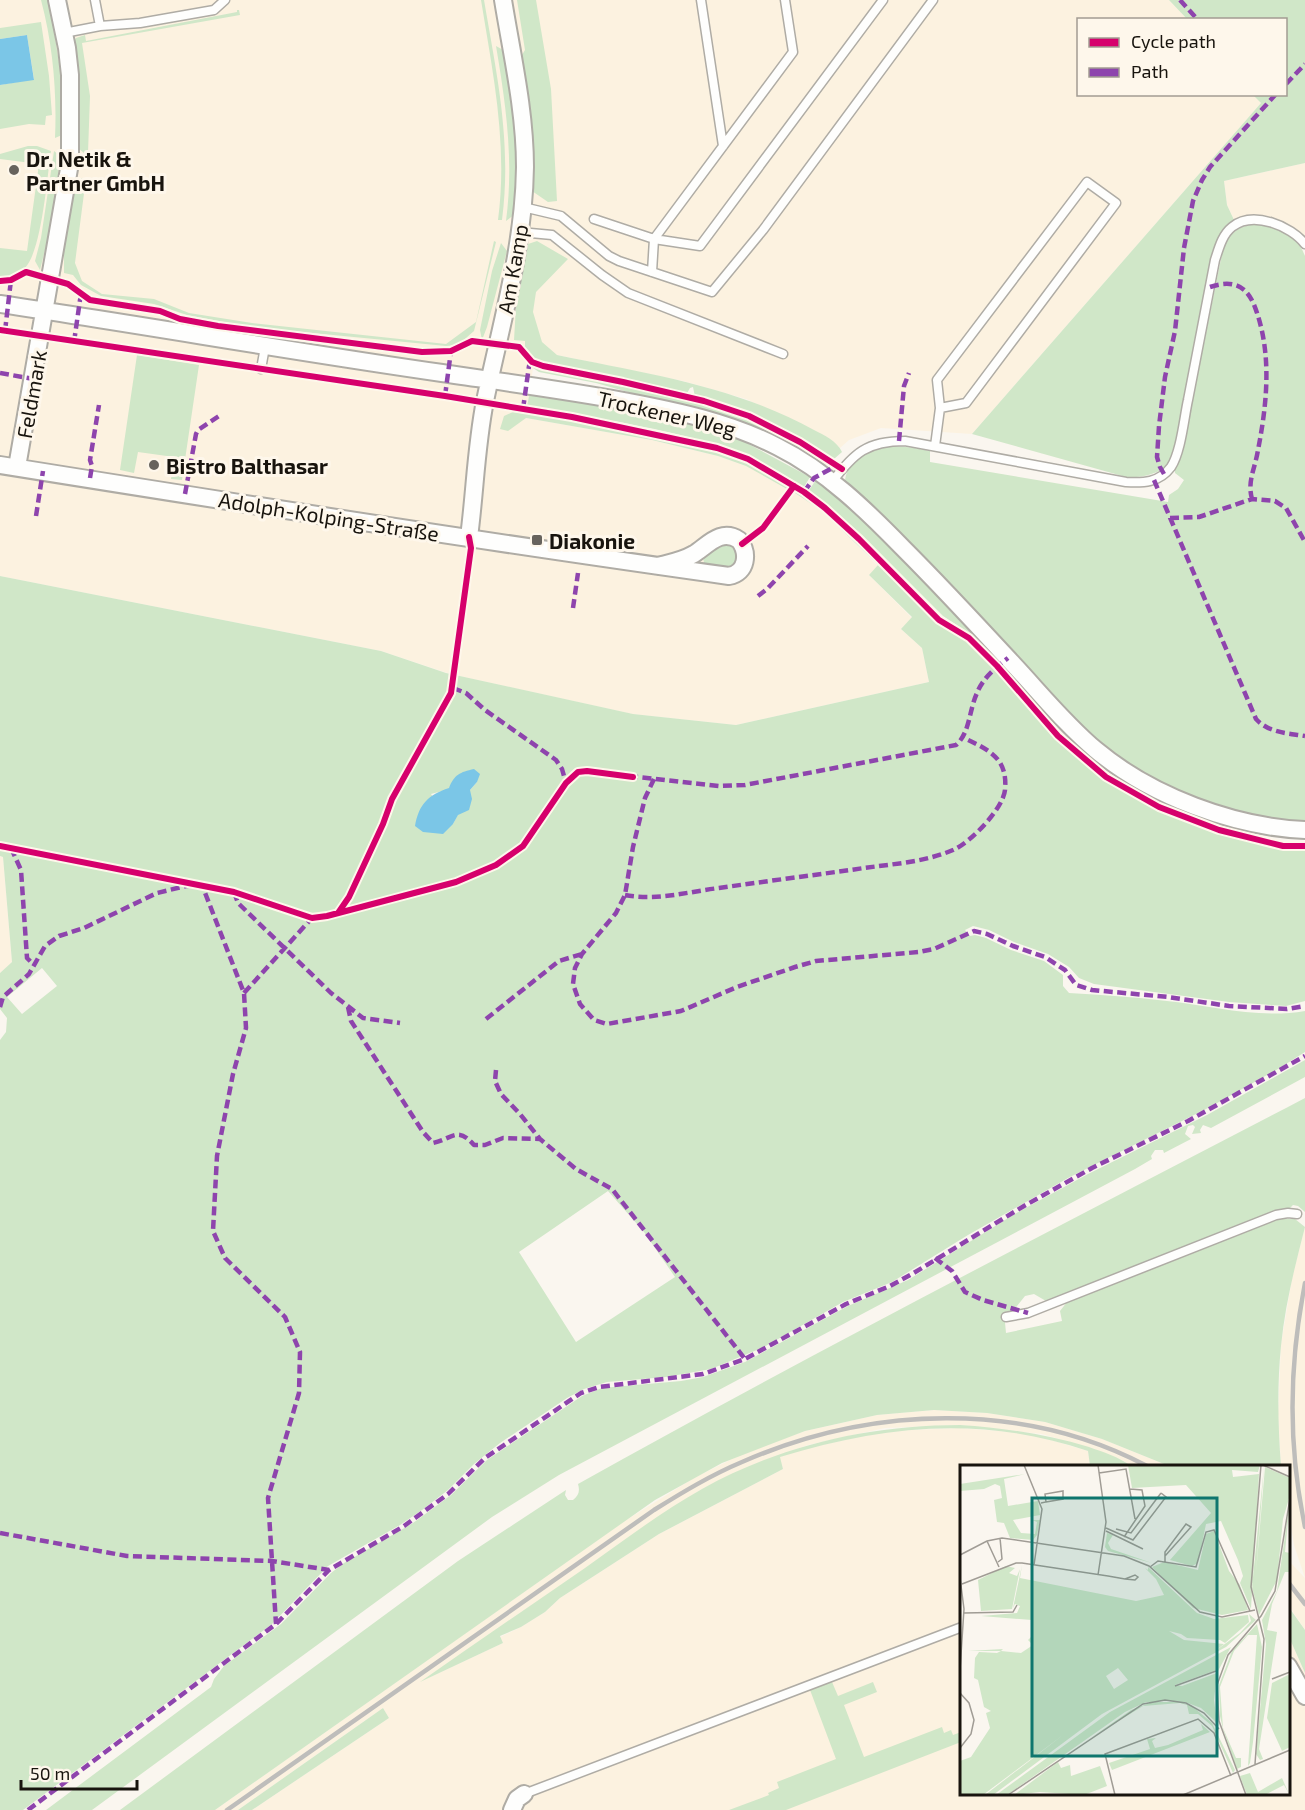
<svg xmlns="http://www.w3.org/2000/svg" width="1305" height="1810" font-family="'Exo 2',sans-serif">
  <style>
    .built { fill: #fcf2e0 }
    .green { fill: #d0e7c8; fill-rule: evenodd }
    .water { fill: #7bc6e7 }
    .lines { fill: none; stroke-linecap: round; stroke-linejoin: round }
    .lane-casing { stroke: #afaca5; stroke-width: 11 }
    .street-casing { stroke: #afaca5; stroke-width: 20 }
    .lane { stroke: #fefefd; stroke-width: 8 }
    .street { stroke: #fefefd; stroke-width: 16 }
    .rail { stroke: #bebdbb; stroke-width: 4.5 }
    .quiet { stroke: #8e44ad; stroke-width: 4.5; stroke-dasharray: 9 4.5; stroke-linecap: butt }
    .cycleway-casing { stroke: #fef7eb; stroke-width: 10 }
    .cycleway { stroke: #d6006c; stroke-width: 6 }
    .poi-dot { fill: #67635d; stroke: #fef7eb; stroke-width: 2 }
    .labels { text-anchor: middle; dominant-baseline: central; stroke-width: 6; stroke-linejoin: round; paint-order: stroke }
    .poi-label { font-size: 21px; font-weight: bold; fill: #18140e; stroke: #fef7eb; text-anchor: start }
    .street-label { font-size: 21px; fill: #18140e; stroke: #fef7eb }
    .inset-road { fill: none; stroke: #a09c95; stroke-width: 1.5 }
    .view { fill: #0f766e; fill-opacity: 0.15; stroke: #0f766e; stroke-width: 3 }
    .inset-edge { fill: none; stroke: #18140e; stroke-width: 3 }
  </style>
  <rect width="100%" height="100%" fill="#faf6ef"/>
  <!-- built -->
  <path class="built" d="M0,0H1169L1187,19L1078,20V94H1253L1261,103L972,434L881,428L849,440L840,448L830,439L746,399L683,381L557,355L533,368L526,418L652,440L718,456L746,466L767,476L787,489L760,527L751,533L755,539L767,530L795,493L822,511L878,566L869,575L912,618L901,629L922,648L929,682L736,725L632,714L459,676L458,660L471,575L464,574L450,674L381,651L0,576Z
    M1305,163V236L1293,227L1269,217L1256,215L1234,220L1227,205L1224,181Z
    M0,856L3,857L12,962L0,973Z
    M1305,1227V1630L1289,1606V1561L1305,1578L1294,1545L1289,1515L1288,1466H1281L1278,1414L1281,1345L1292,1278Z
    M934,1410L987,1413L1045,1422L1102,1439L1169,1466H1131L1124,1461L1096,1450L1042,1434L960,1425L885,1428L808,1445L755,1464L700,1490L424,1680L503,1643L500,1637L521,1627L545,1612L560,1598L659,1534L783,1469L779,1457L808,1448L885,1431L959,1428L1013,1432L1041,1437L1088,1451L1090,1466H962V1794H1288L1289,1637L1305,1673V1810H252L389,1718L383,1708L238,1810H215L623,1522L694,1478L748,1451L805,1431L877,1415Z"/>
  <!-- green -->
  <path class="green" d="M41,0H49L61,75L62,135L55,138C57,92 53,45 41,0Z
    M481,0H484C497,76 512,143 502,220H498C508,145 493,74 481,0Z
    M517,0H536L551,89L557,201L548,202L532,191C535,146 527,102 520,58L525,50Z
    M1169,0H1305V163L1224,181L1227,205L1234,220L1226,226L1215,246C1202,297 1194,349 1184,400C1181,417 1177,449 1168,463C1159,475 1140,478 1126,477L972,434L1261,103L1253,95L1286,94V20L1187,19Z
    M237,10H239L240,15L82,43L90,96L88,153H84L78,148L73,43L76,38L85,35L86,41L237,12Z
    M41,22L49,76L52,115L46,116L45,125L29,124L0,129V85L34,79L27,35L0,39V28Z
    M496,46L505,51L515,124L518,167L515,214L506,221C514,161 506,105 496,46Z
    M28,146H37L51,151C47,177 42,250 25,268C19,275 9,278 0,279V248L27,251L39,164L0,159V154Z
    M54,151L60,156V162L49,234L40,270L35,261L41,238Z
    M81,178H86L75,263L82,281L102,294L154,299L189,313L252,323L446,344L476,322L494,241L496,242L474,331L458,345L446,346L251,327L187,315L154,304L101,296L81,285L73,275L64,273V239L73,186Z
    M1256,224C1277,227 1297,234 1305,256V823C1293,822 1281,821 1269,819C1204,809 1122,768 1075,723C1043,692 1018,656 988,624C942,575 894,529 845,483C845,472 850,465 858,459C879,441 905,446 930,451V462L1168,502L1169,495L1178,489L1184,480L1175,473V466L1187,427L1223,249C1230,233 1238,226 1256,224Z
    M537,241L568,259L536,292L533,312L542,342L557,355C644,373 735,386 814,430C824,435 837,441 842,452L834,459C790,432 745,409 695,397L693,387L690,388L686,395L624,380L543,364L529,357L525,350V341L514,340L516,306L528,244Z
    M501,243L507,251L487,327L482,340L480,330L492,271Z
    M137,355L199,365L182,480L171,479L174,457L138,452L134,473L120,470Z
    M535,366L622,384L704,404L748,419L799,443L833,464L825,465L646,397L596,383L539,372L533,368Z
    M536,395L642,413L706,428L741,440L810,477L804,487C786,476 767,464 748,456C682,430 597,418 527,407L529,396Z
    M513,412L571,420L716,450L748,462L789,486L787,489L746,466L718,456L652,440L526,418L508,431L500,429L504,416Z
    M816,480L873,527L984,643L983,644L972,635L943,616L862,535L809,490Z
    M797,491L823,510L857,540L937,621L967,640L1055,737L1103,779L1158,809L1217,834L1283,850L1305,851V1001L1286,1006L1229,1002L1094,984L1079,978L1069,967L1048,954L1014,942L989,930L973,926L965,930L970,936L975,935L986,938L1011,950L1044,961L1063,975V986L1069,993C1102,995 1134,997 1167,1001C1212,1006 1259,1019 1305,1011V1052L1278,1069L1210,1107L1068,1178L968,1235L892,1282L843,1302L764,1347L711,1369L666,1377L607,1382L584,1389L567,1398L500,1443L474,1464L448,1490L422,1510L400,1525L328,1566L272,1624L23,1810H0V1040L6,1032L7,1018L0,1009V973L12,962L3,857L0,856V576L381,651L446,673L633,714L736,725L929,682L922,648L901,629L912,617L869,575L878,565L822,511L795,493ZM477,782L470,790L453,824L431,794ZM42,968L57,986L22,1014L7,997ZM608,1191L644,1232L675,1277L576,1342L519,1252Z
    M726,543L734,546L738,554L733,566C725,569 711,568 704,563L703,557L706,553Z
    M1305,1060V1077L1211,1128L1203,1125L1200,1130L1201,1133L1192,1134L1195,1127L1193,1125L1188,1126L1185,1134L1191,1139L1164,1153L1163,1150H1155L1151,1156L1152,1159L1135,1169L559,1475L492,1517L92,1810H46L211,1687L214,1679L224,1666L281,1624L331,1573L344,1563L413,1523L451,1495L487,1460L582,1396L602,1388L681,1381L703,1377L745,1362L848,1306L908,1280L1013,1215L1088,1174L1207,1115Z
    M1305,1098V1212L1298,1206L1293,1205L1287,1211L1275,1212L1046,1301L1034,1294L1025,1296L1013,1311L1004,1312L1006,1333L1062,1321L1060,1311L1067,1302L1277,1219H1295L1305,1227C1295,1266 1285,1305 1281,1346C1277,1386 1278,1426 1281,1466H1169L1102,1439L1045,1422L987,1413L934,1410L877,1415L805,1431L722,1463L655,1500L215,1810H120L458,1561L566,1490L565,1495L568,1500H573C579,1495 580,1491 578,1484C817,1350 1062,1225 1305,1098Z
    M960,1425C1004,1428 1046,1434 1089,1447C1103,1452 1119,1457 1131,1466H1090L1088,1451C982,1415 884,1425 780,1457L783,1469L659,1534L560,1598L545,1612L521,1627L500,1636L503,1643L420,1682C474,1644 530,1606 585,1568C623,1541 661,1512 702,1489C781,1445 870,1425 960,1425Z
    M1288,1606L1305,1630V1673L1289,1637Z
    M832,1682L838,1696L873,1682L877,1692L844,1705L864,1757L942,1727L944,1733L951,1730L953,1735L961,1732V1742L786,1810H729L769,1795L768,1793L779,1788L777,1782L836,1759L810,1690Z
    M383,1708L389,1718L252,1810H238Z"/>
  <!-- water -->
  <path class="water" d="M27,35L34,80L0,85V39Z
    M474,769L480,774L477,782L470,790L472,799L469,810L458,815L453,824L443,834L423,832L415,826C419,804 428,795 449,788C454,775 460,772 474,769Z"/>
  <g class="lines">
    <defs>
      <path id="lane" d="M701,0L723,146
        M100,26L140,23L214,10L225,0
        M64,33L100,26L95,0
        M523,207L561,216L609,256L619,261L712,292L763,230L933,0
        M594,219L654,239L700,246L883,0
        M520,232L552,235L602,275L628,293L783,354
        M652,272L654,239L793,52L785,0
        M261,369L265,347
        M935,446L940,408L937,380L1087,182L1116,203L966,403L940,408
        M832,482C854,453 867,441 905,441L1126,482C1143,483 1159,483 1171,467C1181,452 1184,418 1188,400C1197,354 1206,307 1215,260C1219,248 1222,235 1232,227C1253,210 1291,226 1305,244
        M1006,1317L1028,1313L1276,1215L1288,1213L1297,1214
        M524,1794L962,1627"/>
      <path id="street" d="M0,304C148,326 295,352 442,373C503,382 564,390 624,401C677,411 730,422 778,447C826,471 866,510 903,548C941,586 978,626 1014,665C1041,694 1066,725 1096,750C1151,796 1234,827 1305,830
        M0,465C243,504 486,542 729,576C747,573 749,553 739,540C721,528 708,545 694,554C682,561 670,563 658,566
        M17,467L70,163V75L67,48L57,0
        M469,537C475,492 476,446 485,401C501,324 524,247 525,167C525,111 512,55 503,0
        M1288,1666L1305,1696
        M512,1810L517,1799L524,1794"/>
    </defs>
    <!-- lane casing -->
    <use href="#lane" class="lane-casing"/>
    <!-- street casing -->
    <use href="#street" class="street-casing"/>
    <!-- lane -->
    <use href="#lane" class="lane"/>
    <!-- street -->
    <use href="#street" class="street"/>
    <!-- rail -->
    <path class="rail" d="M1305,1283C1289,1364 1288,1447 1305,1527
      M1288,1582L1305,1604
      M227,1810L654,1510C683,1492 711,1475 742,1462C870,1406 1022,1400 1147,1466"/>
    <!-- quiet -->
    <path class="quiet" d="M1180,0L1198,20
      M1286,84L1305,64
      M1210,287C1234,279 1248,286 1256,310C1272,355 1267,404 1258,450C1255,469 1247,481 1252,499
      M5,331L11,280
      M74,342L80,300L83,294
      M0,373L34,379
      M445,396L451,351
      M523,409L529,366L532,362
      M899,441L904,386L909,373
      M1164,474L1160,467L1157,457L1159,426L1165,377L1175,331L1184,248L1193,201L1202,180L1210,167L1276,94
      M90,478L92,466L90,460L99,405
      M1154,480L1256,719C1269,733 1287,733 1305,736
      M804,492L814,478L838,465
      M185,494L196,434L198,430L219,416
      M36,516L43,471
      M1170,518L1199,517L1252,499L1275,501L1286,508L1305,542
      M758,596L767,589L808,546
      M573,608L578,573
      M453,688L466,693L485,710L556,760L562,769L566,783
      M629,776L719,786L745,785L956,745C970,733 969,710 977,693C983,678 995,668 1008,658
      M654,779L645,798L633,847L625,895L616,913L582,954L575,968L573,984L580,1004L594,1020L607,1024L681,1011L737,987L795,967L816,961L919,952L934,949L974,931L987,934L1013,946L1045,957L1065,970L1076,985L1092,990L1168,997L1229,1006L1287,1009L1305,1006
      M11,848L21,870L27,958L33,964
      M234,892L238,903L331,993L363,1018L400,1023
      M625,895C656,901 687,892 719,888C767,881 816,875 864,868C893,864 925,862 953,850C970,843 1003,809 1005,790C1008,758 989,750 964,738
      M244,993L312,918
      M0,1007L3,997L29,974L45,946L59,936L84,928L157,893L186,886L202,885L244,993L246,1028L233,1074L217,1156L213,1231L225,1258L285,1317L300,1352L299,1393L268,1498L276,1624
      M348,1007L351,1021L423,1132L433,1143C454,1138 457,1126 474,1145H485L503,1138L540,1139
      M486,1019L559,961L582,954
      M496,1070L495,1081L501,1094L520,1114L540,1139L576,1169L612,1189L745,1359
      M935,1258L952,1271L965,1292L983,1300L1028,1313
      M0,1533L127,1556L272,1561L329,1570
      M28,1810L276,1624L329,1570L404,1526L448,1494L485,1458L581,1393L599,1387L703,1374L745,1359L846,1304L890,1286L912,1274L1024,1206L1092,1168L1188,1121L1305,1056"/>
    <defs>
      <path id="cycleway" d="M0,281L11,280L26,272L68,284L90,300L160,311L180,319L218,326L422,352L451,351L472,341L519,347L532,362L543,366L623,382L704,401L749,416L800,442L842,469
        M0,330L445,396L572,417L717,448L748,459L804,492L825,508L859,539L939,620L969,638L997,666L1058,736L1106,777L1159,807L1219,830L1283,846H1305
        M742,544L763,528L794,486
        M0,846L234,892L312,918L327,916L456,882L496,865L523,846L566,783L578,772L587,771L633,777
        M338,913L349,897L383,824L392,799L451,693L471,548L469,537"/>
    </defs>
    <!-- cycleway casing -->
    <use href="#cycleway" class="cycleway-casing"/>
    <!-- cycleway -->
    <use href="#cycleway" class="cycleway"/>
  </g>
  <!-- markers -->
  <g class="poi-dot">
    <circle cx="14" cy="170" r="6"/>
    <circle cx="154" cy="465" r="6"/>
    <rect x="531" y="534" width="12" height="12" rx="3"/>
  </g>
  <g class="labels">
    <!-- poi labels -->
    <g class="poi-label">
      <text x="26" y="158">Dr. Netik &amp;<tspan x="26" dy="24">Partner GmbH</tspan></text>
      <text x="166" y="465">Bistro Balthasar</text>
      <text x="549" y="540">Diakonie</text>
    </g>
    <!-- street labels -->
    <g class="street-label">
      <text transform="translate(512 269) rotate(-80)">Am Kamp</text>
      <text transform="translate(31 394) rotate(-80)">Feldmark</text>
      <text transform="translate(667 413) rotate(13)">Trockener Weg</text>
      <text transform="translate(329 516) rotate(9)">Adolph-Kolping-Straße</text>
    </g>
  </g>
  <!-- overview -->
  <g transform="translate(960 1465)">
    <rect width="330" height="330" fill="#faf6ef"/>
    <path d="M168,0H300L298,7L272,5L273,12L299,9L291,144L280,118L283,111L278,95L261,56L246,59L238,98L232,101L210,95L251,48L226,20L172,23ZM304,2L296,108L305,2L330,13V30L323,54L317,115L299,150L292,122ZM65,9L44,14L48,41L78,36L80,50L53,55L61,68L75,69L77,57L72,55H80L77,70L73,75L50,73L44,58L37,57L34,35L42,33L40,21L35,19L24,24L0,26V19ZM330,36L325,87L330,88L329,107H325L312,139L307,165L317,167L299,284L303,294L300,295L296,289L306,179L302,155L317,126ZM254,66L269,106L280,120L288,145L262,150L233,143L192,102L204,97L238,105L246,69ZM147,68L153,70L148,78L151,84L192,98L148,86L145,82ZM62,100L60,113L176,136L204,130L196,114L185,103L188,105V102L237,148L254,154L288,150L289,157L265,178L260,175L227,173L221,169L209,166L224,175L264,179L255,186L280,168L291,156L289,149L296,155L266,182L142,249L33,330H25L103,270L23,330H0V296L11,292L30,263L26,248L31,246L24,242L18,215L14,213L15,193L19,187L37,188L41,186H8L43,184L41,186L61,188L73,180L68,175L73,170L72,155L21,151L57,148L60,141L55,139L53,143ZM158,203L168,215L154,224L146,211ZM46,101L55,103L49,108L57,111L60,104L52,144L21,146L18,115ZM297,159L302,182L293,277L290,298L288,301L297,170H288L274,186L260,222L263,263L276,293H281V302L277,304L263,264L260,251L259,220L272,186ZM271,182L258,206L256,205L215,220L222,221L257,208L254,235L257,258L241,243L225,237H186L165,247L47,330H36L150,247ZM330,209V282L322,286L307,253L312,218ZM201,236H208L220,237L232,241L252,258L275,305L273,308L252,261L238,249H229L227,240L220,238L183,241L131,273L171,245L179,242L190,238ZM241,259L250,267L152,305L149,298L190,284L187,274L196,273L192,276L195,283L208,280L243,265ZM126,276L98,297L101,303L110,300L111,311L140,301L147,321L124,330L80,327L54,330ZM290,308L298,327L322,313L329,329L324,320L305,330H287L280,311Z" fill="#d0e7c8" fill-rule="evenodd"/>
    <path class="inset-road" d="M64,0L82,44L74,100M138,0L146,57L138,110M303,0L330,12M139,8L166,4L175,54M81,38L86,37L85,29L103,26V34L86,37M146,63L173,75L206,32L201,28M156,64L171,68L201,28M146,66L183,84M164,72L185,41L182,25L170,24M27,76L39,102M0,90L27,76L42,73L164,91L189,101L240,147L262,152L295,145M38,97L42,94L40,73M205,97V87L226,59L231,62L205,91M190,102L198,96L236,102L246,67L254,65L290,146M0,113L4,144L0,205M2,119L56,98H62L148,111L165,114L175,115L178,112L175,110L165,114M4,148L53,147L57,140M312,214L330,207M215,221L256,206M0,228L9,238L14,255L11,269L0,283M295,299L304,174L291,122L301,0M48,330L183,239L205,235L226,238L244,248L259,264M155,330L145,289L238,254L254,268L271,311M223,330L330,285M286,330L259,256L257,220L268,190L301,151L315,126L330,33"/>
    <path class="view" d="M72,33H257V291H72Z"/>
    <rect width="330" height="330" class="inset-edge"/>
  </g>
  <!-- legend -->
  <rect x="1077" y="18" width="210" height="78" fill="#fef7eb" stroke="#a29c93" stroke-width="1.5"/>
  <rect x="1089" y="38" width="30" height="9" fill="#d6006c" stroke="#a29c93" stroke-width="1.5"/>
  <text x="1131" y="48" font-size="18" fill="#18140e">Cycle path</text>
  <rect x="1089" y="68" width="30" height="9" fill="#8e44ad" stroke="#a29c93" stroke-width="1.5"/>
  <text x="1131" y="78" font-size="18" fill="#18140e">Path</text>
  <!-- scale -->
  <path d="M21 1780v9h116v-9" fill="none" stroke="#18140e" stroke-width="3"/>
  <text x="30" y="1780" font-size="18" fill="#18140e" stroke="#fef7eb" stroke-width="4.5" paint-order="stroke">50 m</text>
</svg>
